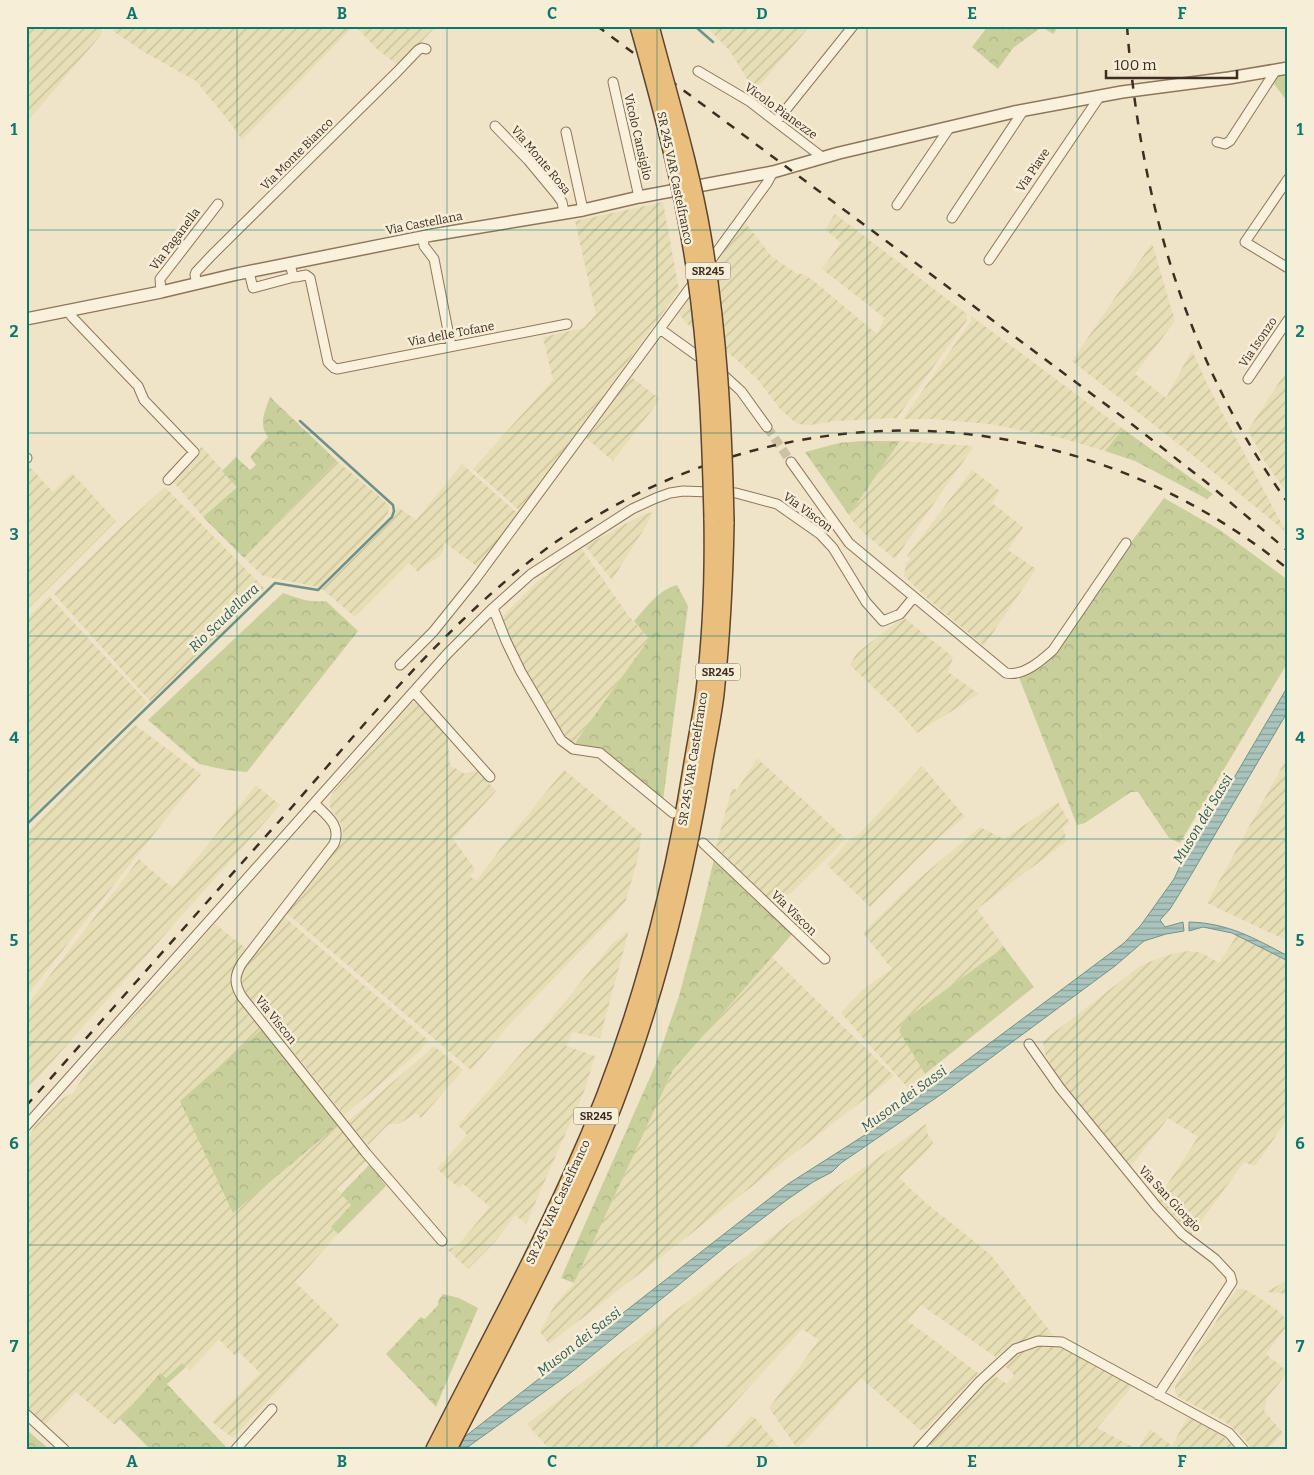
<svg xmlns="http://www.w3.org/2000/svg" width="1314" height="1475" font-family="Bitter,serif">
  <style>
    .farmland { fill: url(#farmland-furrows) }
    .forest { fill: url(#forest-crowns) }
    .park { fill: #c9cf9b }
    .water { fill: url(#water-rules); stroke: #6f938a }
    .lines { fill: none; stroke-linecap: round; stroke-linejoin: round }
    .stream { stroke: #6f938a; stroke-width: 2.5 }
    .minor-tunnel { stroke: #ccc0a6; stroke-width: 9; stroke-dasharray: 9 4.5; stroke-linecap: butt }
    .minor-casing { stroke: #8d765c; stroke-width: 11 }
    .tertiary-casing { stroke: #8d765c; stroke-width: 14 }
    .trunk-casing { stroke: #5b4430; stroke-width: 18 }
    .minor { stroke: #faf1dc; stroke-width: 9 }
    .tertiary { stroke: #faf1dc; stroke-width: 11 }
    .trunk { stroke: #eabe7c; stroke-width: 15 }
    .rail { stroke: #3d2e20; stroke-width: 2.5; stroke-dasharray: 9 9; stroke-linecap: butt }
    .trunk-bridge-casing { stroke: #5b4430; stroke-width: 18; stroke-linecap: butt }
    .trunk-bridge { stroke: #eabe7c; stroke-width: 15 }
    .grid { fill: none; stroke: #0f766e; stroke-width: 1; stroke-opacity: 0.55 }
    .labels { text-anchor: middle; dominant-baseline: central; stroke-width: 5; stroke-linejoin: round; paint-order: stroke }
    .shield { fill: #f7eed8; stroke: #756857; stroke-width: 1 }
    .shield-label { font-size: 11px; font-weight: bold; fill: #3d2e20 }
    .street-label { font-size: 12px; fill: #3d2e20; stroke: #f7eed8 }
    .water-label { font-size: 14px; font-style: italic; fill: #2f5d5a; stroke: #f7eed8 }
    .neatline { fill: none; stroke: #0f766e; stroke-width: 2 }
    .grid-label { font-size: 16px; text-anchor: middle; font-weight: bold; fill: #0f766e }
  </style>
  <defs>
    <pattern id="farmland-furrows" width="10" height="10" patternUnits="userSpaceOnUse" patternTransform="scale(1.25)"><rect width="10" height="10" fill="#e6deb5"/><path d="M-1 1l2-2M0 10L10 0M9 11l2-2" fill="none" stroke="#c6bf9b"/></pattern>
    <pattern id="forest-crowns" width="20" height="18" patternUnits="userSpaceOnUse" patternTransform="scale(1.25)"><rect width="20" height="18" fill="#c9cf9b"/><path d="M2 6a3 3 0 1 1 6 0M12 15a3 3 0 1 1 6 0" fill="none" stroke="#aeb285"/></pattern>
    <pattern id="water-rules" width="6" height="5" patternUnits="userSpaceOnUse" patternTransform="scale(1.25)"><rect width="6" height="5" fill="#a9c4bc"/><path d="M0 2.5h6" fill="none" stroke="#8ba098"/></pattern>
  </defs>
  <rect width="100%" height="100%" fill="#f0e4c8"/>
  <!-- farmland -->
  <path class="farmland" d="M26,26H99L102,30L101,35L26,123Z
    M114,26H349L352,28L242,140L232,125L196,81L144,52L113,31Z
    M355,26H436L399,66L377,49Z
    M706,26H810L757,88L752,87L730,51Z
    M663,202L679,290L520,511L473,469L553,380L543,337L584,328L596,314L575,221Z
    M835,214L967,314V320L897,418L835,421L810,425L797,424L781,410L758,380L736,359L686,323L679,313L745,222L771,256L797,274H803L815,282L877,334L885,318L822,269L841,243L825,229Z
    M1152,243L1175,321L1135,374L1166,398L1192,350L1207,384L1286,532L1190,453L1072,361Z
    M971,316L1123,429L1105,451L1061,438L990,424L931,419H903L971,321Z
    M1288,369V494L1265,462L1248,430Z
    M631,377L660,399L613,461L586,438L624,383L628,378Z
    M900,441L974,446L895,559L866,535L850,518L849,515Z
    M202,447L237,486L203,517L172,480Z
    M337,461L381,498L389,506L388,513L381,523L318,587L263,576L244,558Z
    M26,463L53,492L72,473L116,521L26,611Z
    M462,464L517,513L479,568L444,542L443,551L439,557L424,566L418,572L409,563L355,617L322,589L392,519L398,507L416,520Z
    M972,470L1000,491L992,503L1023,527L1008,550L1036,569L984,646L927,598L904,576L906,564L911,559L907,556Z
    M165,487L265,589L150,701L54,594L117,531Z
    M653,512L646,526L612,580L585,546L642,515Z
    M581,548L628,615L649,639L577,740L575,745L564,740L509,643L501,618L538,581Z
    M49,596L147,702L26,822V620Z
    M903,617L953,657L948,672L979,694L917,733L901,714L850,665L857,653Z
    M412,702L419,704L447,733L450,765L465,774L477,770L496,791L453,839L475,869L470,877L477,880L501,848L564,770L642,834L637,861L626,900L610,920L507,1027L471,1070L285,912L341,843L343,832L341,823L330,807V800L333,792Z
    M135,725L201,774L26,997V833Z
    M1288,756V941L1207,903Z
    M757,758L846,839L791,893L779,900L771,901L716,847L732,788L737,790Z
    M922,766L965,817L936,840L870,907L827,865L850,839L860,833Z
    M256,785L280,805L26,1091V1007L44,983L139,859L171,887L174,886Z
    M1058,802L1070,823L1063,827L1067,841L977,909L1004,947L903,1021L899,1031L926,1073L908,1088L841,1013L862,990L892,969L863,933L907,889L980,827L1004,839Z
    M282,915L428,1040L420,1051L344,1115L255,1004L246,993L241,982L243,970L248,958Z
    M215,924L248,950L234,968L233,979L339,1124L368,1159L337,1189L352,1205L331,1227L338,1234L295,1282L339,1325L233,1438L212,1422L260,1373L239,1352L235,1356L219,1339L190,1371L182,1363L166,1378L159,1373L115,1425L76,1392L45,1425L26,1410V1142L35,1126L63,1098L73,1093L98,1055Z
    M629,930L600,1038L573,1032L566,1046L595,1056L585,1089L526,1224L515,1215L495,1242L468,1269L445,1247L449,1249L452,1248L459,1244L490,1207L463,1184L459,1188L437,1169L467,1135L458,1125L540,1032L612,944Z
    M1237,935L1288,961V1118L1255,1166L1244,1162L1191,1235L1158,1199L1198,1137L1168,1118L1129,1169L1061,1083L1045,1054L1043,1041L1139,967L1149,962L1172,954L1188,951L1202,953L1219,963Z
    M771,956L894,1076L549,1344L540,1332L555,1304L574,1283L673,1070Z
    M434,1046L463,1070L421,1118L416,1113L399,1124H389L368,1145L348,1121Z
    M926,1124L928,1135L933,1142L929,1149L899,1178L926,1203L990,1254L1053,1335L1030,1337L1008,1348L996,1357L921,1305L908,1321L978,1373L930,1425L925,1429L920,1430L861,1378L804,1442L797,1448L769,1408L819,1340L802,1329L693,1449H549L527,1424L607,1364L828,1193Z
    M1288,1278V1294L1266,1292L1281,1284Z
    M1237,1289H1244L1258,1297L1277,1310L1288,1321V1324L1266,1354L1287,1371L1281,1381L1267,1398L1264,1411L1283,1433L1268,1449H1251L1248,1443L1238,1432L1223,1420L1180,1398L1175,1392V1387L1181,1376Z
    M1037,1343L1061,1345L1133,1384L1127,1393L1097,1428L1137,1449H934L927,1441L990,1373L1007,1384L1014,1375L1002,1363L1012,1354Z
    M751,1416L757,1420L780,1449H723Z
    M1188,1416L1224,1437L1237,1449H1138L1150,1429L1172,1446Z"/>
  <!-- forest -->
  <path class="forest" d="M988,26H1059L1053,34L1042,27L1013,48L998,69L972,47Z
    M270,397L337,461L244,558L203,517L237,487L222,471L236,457L250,470L256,465L250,457L268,437C258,424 265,411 270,397Z
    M1123,429L1213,494L1207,499L1135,461L1105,451Z
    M862,441H900L849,515L805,452L839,443Z
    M1164,498L1220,530L1288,580V662L1180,843L1169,838L1138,792H1131L1085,823L1077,825L1018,675L1041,663Z
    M677,585L688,606L663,801L607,752L597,747L575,745L577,740L649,639L634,621C646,608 659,589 677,585Z
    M283,593C297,598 310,603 326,601L358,631L247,772L226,770L199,764L148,720Z
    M714,859L793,933L673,1070L574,1283L561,1278L655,1066L679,996L700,918Z
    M1004,947L1034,987L925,1074L899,1031L903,1021Z
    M263,1028L339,1124L233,1213L180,1101Z
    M370,1164L386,1186L338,1234L331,1227L351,1205L341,1194Z
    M443,1294L459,1298L478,1308L436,1407L386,1354L421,1317L425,1319L438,1305V1301Z
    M182,1363L186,1367L167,1384L228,1449H150L120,1419L160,1373L166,1378Z
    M27,1430L49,1449H26Z"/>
  <!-- park -->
  <path class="park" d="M1288,76V99L1287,101L1274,84L1277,77Z"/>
  <!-- water -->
  <path class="water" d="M1288,686V711L1188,880L1170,909L1160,920L1165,927L1183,922L1184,931L1166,934L1144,941L1115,966L946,1091L841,1163L832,1172L813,1182L788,1199L724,1248L568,1375L465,1449H457L462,1439L788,1184L879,1126L1124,943L1141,925L1174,879L1194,836L1228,788Z
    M1189,922C1228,923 1254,938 1288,956V961L1232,933L1203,927L1189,931Z"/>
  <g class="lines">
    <!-- stream -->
    <path class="stream" d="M698,26L697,28L713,42
      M26,825L275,583L318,590L392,517L394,511L393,505L300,421
      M1285,1449L1288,1445"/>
    <!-- minor-tunnel -->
    <path class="minor-tunnel" d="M767,427L791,462"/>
    <defs>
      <path id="minor" d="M698,71L749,101L822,157
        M613,82L639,197
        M776,122L853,26
        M495,126L528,160L557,195L562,202L564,212
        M566,132L583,210
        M1217,142L1225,144L1230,141L1276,70
        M1288,179L1245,242L1288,268
        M897,205L950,127
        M952,218L1023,111
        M423,237L424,246L434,259L451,346
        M989,260L1100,96
        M290,264L293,276L296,277L306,275L310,278L328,362L334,368L337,369L567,324
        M708,264L767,183L773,172
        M249,272L253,288L294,277
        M197,284L195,275L196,272L212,255L397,72L418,50L422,48L426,49
        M161,292L160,279L218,204
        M67,310L73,318L138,386L144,400L194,452L168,480
        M660,329L706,362
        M719,371L741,391L767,427
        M1248,379L1288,320
        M26,458H27
        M791,462L849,543L1006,673C1023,677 1042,660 1053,650L1126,543
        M493,608L506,641L521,672L561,740L573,749L600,753L673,813
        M400,665L433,632L474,581L695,281
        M414,692L490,777
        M314,803C326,815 342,825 334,844L242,963C234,976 234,984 242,997L366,1153L442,1241
        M703,843L825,959
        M1029,1044L1060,1088L1157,1207L1182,1234L1215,1259L1230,1275L1232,1282L1158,1395
        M26,1126L448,653L493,608L531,574L632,509L656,498L670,493L683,491L736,493L777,504L820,534L833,548L866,602L883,621L900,614L914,597
        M26,1414L64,1449
        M236,1449L272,1409
        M918,1449L980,1381L1015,1349L1038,1341L1062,1342L1229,1433L1243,1449"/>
      <path id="tertiary" d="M26,319L161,292L237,274L432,235L583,210L639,197L773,172L839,153L1014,112L1122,92L1229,78L1288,68"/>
      <path id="trunk" d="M434,1449C481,1356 531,1265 573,1171C631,1043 669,907 691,769C695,743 701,717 704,691C711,634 713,576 712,518
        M449,1449C507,1335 569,1222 615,1103C656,996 684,884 703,771C707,745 713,720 716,694C722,637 725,579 726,522"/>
    </defs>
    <!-- minor casing -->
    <use href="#minor" class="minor-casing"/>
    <!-- tertiary casing -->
    <use href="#tertiary" class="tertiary-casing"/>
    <!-- trunk casing -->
    <use href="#trunk" class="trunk-casing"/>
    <!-- minor -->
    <use href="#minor" class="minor"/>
    <!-- tertiary -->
    <use href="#tertiary" class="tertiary"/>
    <!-- trunk -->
    <use href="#trunk" class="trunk"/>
    <!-- rail -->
    <path class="rail" d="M597,26L1124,418L1206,482L1288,551
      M1127,26C1140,199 1186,361 1288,503
      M26,1106C115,1006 203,906 292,807C362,727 432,642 514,574C638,470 806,416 967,434C1088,448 1193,493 1288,569"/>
    <defs>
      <path id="trunk-bridge" d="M638,26C661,107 683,190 695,273C707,354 710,436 712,518
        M651,26C669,95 691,165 703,236C719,330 724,426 726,522"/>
    </defs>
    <!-- trunk-bridge casing -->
    <use href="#trunk-bridge" class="trunk-bridge-casing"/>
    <!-- trunk-bridge -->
    <use href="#trunk-bridge" class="trunk-bridge"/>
  </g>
  <!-- grid -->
  <path class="grid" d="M237,26V1449M447,26V1449M657,26V1449M867,26V1449M1077,26V1449M26,230H1288M26,433H1288M26,636H1288M26,839H1288M26,1042H1288M26,1245H1288"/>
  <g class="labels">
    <!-- shield labels -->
    <g class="shield">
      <rect x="685.5" y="262.5" width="45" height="17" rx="4"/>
      <rect x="695.5" y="663.5" width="45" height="17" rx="4"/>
      <rect x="573.5" y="1107.5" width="45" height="17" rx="4"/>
    </g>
    <g class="shield-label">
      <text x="708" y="271">SR245</text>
      <text x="718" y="672">SR245</text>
      <text x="596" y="1116">SR245</text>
    </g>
    <!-- street labels -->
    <g class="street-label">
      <text transform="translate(781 111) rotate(36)">Vicolo Pianezze</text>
      <text transform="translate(638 137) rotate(77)">Vicolo Cansiglio</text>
      <text transform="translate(297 154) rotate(-45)">Via Monte Bianco</text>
      <text transform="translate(541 160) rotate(50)">Via Monte Rosa</text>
      <text transform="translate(1033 170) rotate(-56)">Via Piave</text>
      <text transform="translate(675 178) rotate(78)">SR 245 VAR Castelfranco</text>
      <text transform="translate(424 223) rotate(-11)">Via Castellana</text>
      <text transform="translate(175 239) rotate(-53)">Via Paganella</text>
      <text transform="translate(451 334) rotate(-11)">Via delle Tofane</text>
      <text transform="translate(1258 342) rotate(-56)">Via Isonzo</text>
      <text transform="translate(808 512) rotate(36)">Via Viscon</text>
      <text transform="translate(693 759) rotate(-81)">SR 245 VAR Castelfranco</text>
      <text transform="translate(794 913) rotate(44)">Via Viscon</text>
      <text transform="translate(276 1020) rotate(51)">Via Viscon</text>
      <text transform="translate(1170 1199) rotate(47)">Via San Giorgio</text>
      <text transform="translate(558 1202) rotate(-65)">SR 245 VAR Castelfranco</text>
    </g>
    <!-- water labels -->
    <g class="water-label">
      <text transform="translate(224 618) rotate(-44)">Rio Scudellara</text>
      <text transform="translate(1203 819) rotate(-59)">Muson dei Sassi</text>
      <text transform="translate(904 1099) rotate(-36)">Muson dei Sassi</text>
      <text transform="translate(579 1342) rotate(-38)">Muson dei Sassi</text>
    </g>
  </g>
  <!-- border -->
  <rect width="1314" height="1475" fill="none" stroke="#f7eed8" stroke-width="55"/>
  <!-- scale -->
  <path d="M1106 70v8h131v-8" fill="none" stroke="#3d2e20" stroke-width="2.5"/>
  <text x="1114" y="70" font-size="15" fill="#3d2e20" stroke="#f7eed8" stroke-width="4" paint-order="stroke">100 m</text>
  <rect x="28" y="28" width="1258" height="1420" class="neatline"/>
  <g class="grid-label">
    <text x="132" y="19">A</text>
    <text x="342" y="19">B</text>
    <text x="552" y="19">C</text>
    <text x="762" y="19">D</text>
    <text x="972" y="19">E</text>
    <text x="1182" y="19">F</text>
    <text x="14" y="135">1</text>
    <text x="1300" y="135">1</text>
    <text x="14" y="337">2</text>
    <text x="1300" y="337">2</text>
    <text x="14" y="540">3</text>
    <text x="1300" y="540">3</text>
    <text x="14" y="743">4</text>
    <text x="1300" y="743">4</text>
    <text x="14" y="946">5</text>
    <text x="1300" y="946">5</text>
    <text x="14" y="1149">6</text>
    <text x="1300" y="1149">6</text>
    <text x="14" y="1352">7</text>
    <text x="1300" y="1352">7</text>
    <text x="132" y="1467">A</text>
    <text x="342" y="1467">B</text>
    <text x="552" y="1467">C</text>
    <text x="762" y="1467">D</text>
    <text x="972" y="1467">E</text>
    <text x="1182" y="1467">F</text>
  </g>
</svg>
